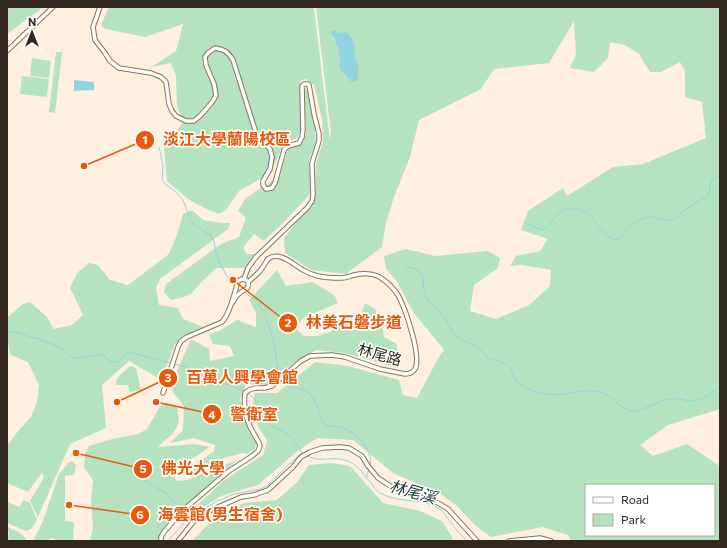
<svg xmlns="http://www.w3.org/2000/svg" width="727" height="548" font-family="Commissioner,'Noto Sans TC',sans-serif">
  <style>
    .green { fill: #b5e3bf; fill-rule: evenodd }
    .water { fill: #91d4e1 }
    .lines { fill: none; stroke-linecap: round; stroke-linejoin: round }
    .stream { stroke: #91d4e1; stroke-width: 1 }
    .street-casing { stroke: #897259; stroke-width: 5.5 }
    .street { stroke: #fff; stroke-width: 3.5 }
    .labels { text-anchor: middle; dominant-baseline: central; stroke-width: 3; stroke-linejoin: round; paint-order: stroke }
    .street-label { font-size: 15px; fill: #32281e; stroke: #fff }
    .water-label { font-size: 16px; font-style: italic; fill: #16383d; stroke: #fff }
    .leader { fill: none; stroke: #e8590c; stroke-width: 1.5 }
    .callout-dot { fill: #e8590c; stroke: #fff; stroke-width: 1.5 }
    .mark-label { font-size: 12px; text-anchor: middle; font-weight: bold; fill: #fff }
    .callout-label { font-size: 16px; text-anchor: middle; font-weight: bold; fill: #e8590c; stroke: #fff; stroke-width: 3; stroke-linejoin: round; paint-order: stroke }
  </style>
  <rect width="100%" height="100%" fill="#ffefde"/>
  <!-- green -->
  <path class="green" d="M7,7H44L7,34Z
    M109,7H314L329,133V139L331,133L316,7H720V409L668,425L640,445L653,456L687,444L720,466V541H571L568,535L542,527L491,537L475,525L456,505L439,493L393,473L353,440L317,438L295,453L258,485L221,496L188,517L189,513L223,481L263,455L267,441L258,426L251,410L255,393H277L315,362L348,366L399,380L403,395L417,398L440,355L444,350L414,313L396,280L386,269L384,256L406,249L435,256L488,251L500,258L498,268L474,285L470,311L496,319L529,305L550,286L551,270L522,265L510,266L516,256L540,251L548,239L521,230L528,211L563,188L567,196L613,167L643,164L706,138L702,102L685,97V71L680,62L661,72H650L639,54L625,45L610,42L608,58L594,72L570,68L576,54L574,21L549,63L494,69L481,89L419,120L410,157L394,197L386,223L382,247L346,274L311,270L285,253L284,238L295,224L289,227L315,197L316,163L323,142L322,119L314,85L306,79L300,81L302,128L297,138L286,143L281,149L272,171L260,179L239,191L226,210L219,214L204,208L188,199L167,181L164,147L184,121L177,108L176,76L171,63L152,67L176,51L183,24L145,37L105,29L101,25ZM586,485H714V535H586Z
    M56,52H62L55,113L49,112Z
    M32,58L51,61L49,78L30,76Z
    M22,76L49,79L47,97L20,94Z
    M304,88L309,91L313,109L316,143L309,160L311,193L282,224L264,241L254,234L243,248L247,254H255L246,268H217L201,282L192,293L184,297L171,300L164,292L166,284L221,244L239,237L246,218L238,211L245,199L262,187L279,177L289,147L302,143L306,135Z
    M192,210L203,220L222,223H230L228,229L160,279L156,288L159,305L178,308L183,319L203,327L185,335L175,344L161,380L129,361L102,385L106,428L70,444L38,517L30,501L44,477L42,472L28,492L7,483V445L19,430L31,417L37,401L39,385L28,362L11,355C7,343 7,331 7,318L23,304L30,302L47,317L54,329L72,325L83,315L70,288L77,273L89,263L98,265L110,280L128,285L169,254L177,235L183,214Z
    M277,270L286,286L313,282L334,295L338,303L303,318L296,329L304,336H317L330,332L344,321L359,322L365,303C382,311 382,320 384,337L397,344L398,368L344,353L316,350L285,369L268,385L246,384L240,399L249,430L256,443L255,449L246,454L243,453L224,458L187,476L185,472L214,451L215,445L194,438L170,443L183,430L184,406L174,394L171,385L191,339L209,349L210,361L234,356L230,346L213,344L209,334L219,331L237,320L256,327V313L249,300Z
    M133,366L136,368L141,390L129,392L128,385H116L117,378L129,367Z
    M168,403L176,405C180,419 181,425 170,436C166,440 161,443 158,447L195,444L209,447L197,456L182,464L173,475L177,481L187,480L237,460L184,508L163,537L161,541H90L93,528L91,501L93,480L84,468L85,454L89,446L112,439L138,434L147,429L160,406Z
    M72,461L76,465L74,475L65,476V521L74,522L73,541H59L52,538L44,541H33L43,521L59,474L68,463Z
    M331,463L350,466L383,503L420,511L442,521L453,539L451,541H192L216,516L244,503L277,500L297,482L309,465Z
    M23,500L30,503L37,520L31,529L26,531L7,523V502L20,507Z
    M7,527C15,530 23,533 27,541H8L9,532L7,530Z"/>
  <!-- water -->
  <path class="water" d="M331,30L337,31L340,33L347,32L353,41L355,47L354,56L357,61L359,69L357,81L352,82L348,79L346,74C337,70 340,66 340,59C340,55 338,52 339,48L336,45V40L332,35Z
    M74,80L94,82V90L74,91Z"/>
  <g class="lines">
    <!-- stream -->
    <path class="stream" d="M159,147L163,166L162,180L165,184L175,191L183,200L191,221L195,225L211,236L214,241L216,253L221,266L228,277L236,285
      M527,224L543,230C550,225 554,217 561,212C564,209 568,209 573,209C593,207 596,230 611,238C613,239 615,240 617,240C626,235 629,224 639,220C654,213 658,221 670,220C674,220 675,218 678,216C687,207 699,201 709,195C711,185 708,179 720,177
      M405,267C409,267 415,268 419,271C425,276 422,287 425,294C428,303 437,308 442,315C449,322 451,334 460,339C466,343 473,344 479,348C483,351 485,356 490,359C495,361 501,360 507,365C512,369 513,375 516,380C519,385 526,388 531,390C556,401 572,389 596,391C611,392 618,409 633,411C641,412 660,400 670,399C680,397 688,403 697,400C706,398 713,392 720,386
      M245,292C249,296 255,300 259,305C267,315 273,339 276,352C277,361 276,369 281,377
      M7,331L20,333L27,336L39,339L48,343L56,345L64,350L69,355L73,358H81L100,354L105,356L108,360L113,362H118L123,356L127,353H132L186,367L193,371L207,384L210,385L227,384L244,391
      M283,379C291,388 303,388 311,395C318,402 319,416 325,425C330,427 335,426 340,427C356,432 374,449 370,466
      M247,393C259,399 260,413 268,423C272,428 278,429 284,432C292,437 297,445 302,453
      M306,455C319,464 333,455 348,461C358,465 365,476 372,484C374,487 376,491 380,493C398,504 425,497 441,510C444,513 446,517 449,520C454,528 461,534 467,541
      M131,472L167,494L174,502L179,513
      M366,478L369,469
      M181,516L185,521
      M168,541L185,522L217,501L234,494L261,489L268,485L287,466L302,453H303"/>
    <defs>
      <path id="street" d="M100,7L93,27L95,40L105,53L110,61L119,68L151,73L161,77L166,82L169,104L172,111L176,116L186,121H194L201,115L213,101L216,95L214,84L206,65L205,57L208,53L215,48C225,50 227,51 233,60L256,133L270,149L272,157L270,169L263,181V185L266,189L272,188L275,183L284,150L288,146L299,143L302,137L303,130L302,86L304,84H308L309,85L314,114L319,134V141L312,163L313,195L312,201L307,208L256,257L248,268L244,279
        M7,51L53,7
        M233,302C235,298 237,295 240,293C245,288 249,291 248,282
        M163,393L178,347L181,341L187,337L222,322C230,314 235,292 238,281L242,279L246,280
        M161,541V537L164,532L182,511L229,471L252,456L258,451L260,446C259,441 256,438 254,434C246,421 243,408 245,393L249,390L255,388H264L272,386L301,361L310,356L332,355L345,357L380,369L405,374C409,374 413,372 415,369C422,356 405,308 398,295C394,289 387,282 381,278C374,273 362,273 354,275C350,276 346,278 342,278C334,278 326,278 318,276C313,275 308,273 303,270C294,265 279,250 268,259C265,263 263,268 259,272C256,275 252,279 248,282
        M178,541L194,521L209,511L241,497L254,495L268,490L293,467L301,457L310,452L322,448L340,447L349,448L362,456L368,466L378,478L395,489L438,503L448,509L477,541
        M509,541L540,538L551,541"/>
    </defs>
    <!-- street casing -->
    <use href="#street" class="street-casing"/>
    <!-- street -->
    <use href="#street" class="street"/>
  </g>
  <g class="labels">
    <!-- street labels -->
    <g class="street-label">
      <text transform="translate(380 354) rotate(16)">林尾路</text>
    </g>
    <!-- water labels -->
    <g class="water-label">
      <text transform="translate(413 491) rotate(16)">林尾溪</text>
    </g>
  </g>
  <!-- callouts -->
  <path class="leader" d="M84 166L145 140M233 280L288 323M117 402L168 378M156 402L212 414M76 453L143 469M69 505L140 515"/>
  <g class="callout-dot">
    <circle cx="84" cy="166" r="4"/>
    <circle cx="233" cy="280" r="4"/>
    <circle cx="117" cy="402" r="4"/>
    <circle cx="156" cy="402" r="4"/>
    <circle cx="76" cy="453" r="4"/>
    <circle cx="69" cy="505" r="4"/>
    <circle cx="145" cy="140" r="10"/>
    <circle cx="288" cy="323" r="10"/>
    <circle cx="168" cy="378" r="10"/>
    <circle cx="212" cy="414" r="10"/>
    <circle cx="143" cy="469" r="10"/>
    <circle cx="140" cy="515" r="10"/>
  </g>
  <g class="mark-label">
    <text x="145" y="144">1</text>
    <text x="288" y="327">2</text>
    <text x="168" y="382">3</text>
    <text x="212" y="419">4</text>
    <text x="143" y="473">5</text>
    <text x="140" y="519">6</text>
  </g>
  <g class="callout-label">
    <text x="227" y="145">淡江大學蘭陽校區</text>
    <text x="354" y="328">林美石磐步道</text>
    <text x="242" y="383">百萬人興學會館</text>
    <text x="254" y="420">警衛室</text>
    <text x="193" y="474">佛光大學</text>
    <text x="220" y="520">海雲館(男生宿舍)</text>
  </g>
  <!-- border -->
  <rect width="727" height="548" fill="none" stroke="#32281e" stroke-width="16"/>
  <!-- legend -->
  <rect x="585" y="484" width="130" height="52" fill="#ffffff" stroke="#ada9a5"/>
  <rect x="593" y="497" width="20" height="6" fill="#ffffff" stroke="#ada9a5"/>
  <text x="621" y="504" font-size="12" fill="#32281e">Road</text>
  <rect x="593" y="514" width="20" height="12" fill="#b5e3bf" stroke="#ada9a5"/>
  <text x="621" y="524" font-size="12" fill="#32281e">Park</text>
  <!-- north arrow -->
  <g transform="translate(32 32)" stroke="#ffffff" stroke-width="3" paint-order="stroke">
  <path d="M0-3L7 15L0 10L-7 15Z" fill="#32281e"/>
  <text y="-6" font-size="11" font-weight="bold" text-anchor="middle" fill="#32281e">N</text>
  </g>
</svg>
